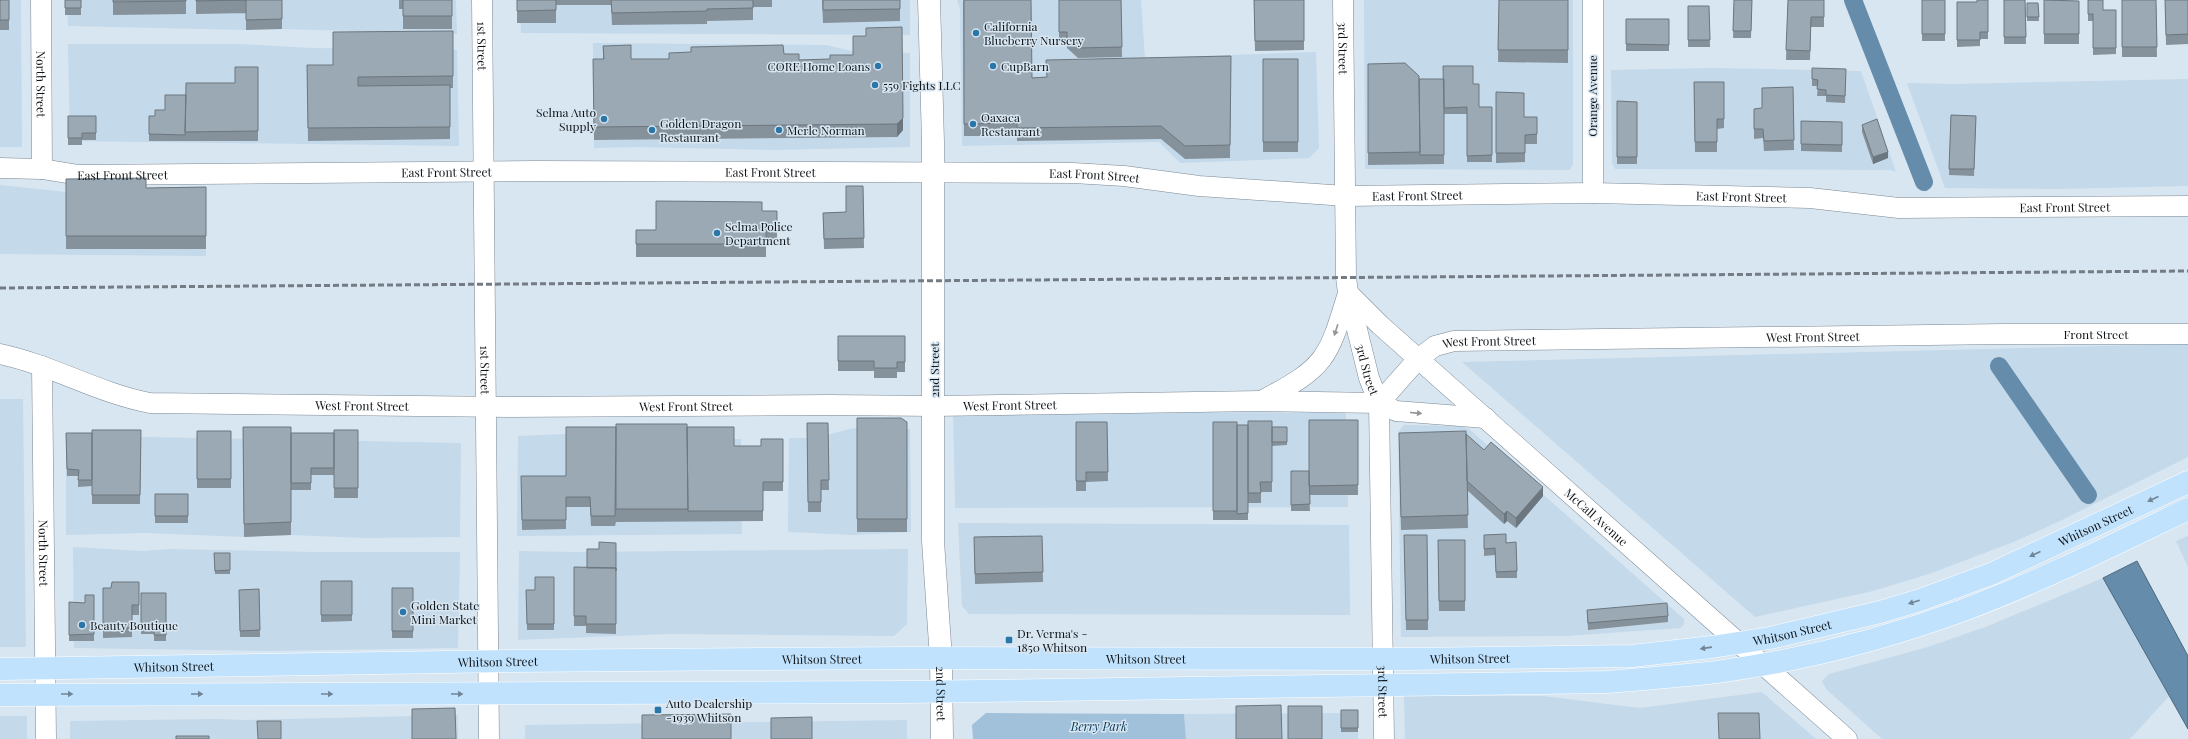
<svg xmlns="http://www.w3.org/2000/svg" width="2188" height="739" font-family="'Playfair Display',serif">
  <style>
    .built { fill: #c4d9ea }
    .green { fill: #a1c0d9 }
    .water { fill: #658caa; stroke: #4b687e }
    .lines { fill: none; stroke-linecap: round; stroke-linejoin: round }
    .canal { stroke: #658caa; stroke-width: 18 }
    .street-casing { stroke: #7b8893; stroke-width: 21 }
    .secondary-casing { stroke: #7b8893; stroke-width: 23 }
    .primary-casing { stroke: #fff; stroke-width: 23 }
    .street { stroke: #fff; stroke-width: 20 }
    .secondary { stroke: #fff; stroke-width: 22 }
    .primary { stroke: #c0e2fd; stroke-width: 22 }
    .rail { stroke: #737c84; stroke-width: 3; stroke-dasharray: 6 3; stroke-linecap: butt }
    .wall { fill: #85919b }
    .shaded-wall { fill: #6c767e }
    .building { fill: #9ba9b4; stroke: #6c767e }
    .oneway { fill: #939597 }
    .oneway2 { fill: #708596 }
    .poi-dot { fill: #2b76a9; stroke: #d8e6f2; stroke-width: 1.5 }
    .labels { text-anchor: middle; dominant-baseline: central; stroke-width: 3; stroke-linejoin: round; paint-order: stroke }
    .poi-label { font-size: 12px; fill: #0f1418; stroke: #d8e6f2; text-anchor: start }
    .street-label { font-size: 12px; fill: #0f1418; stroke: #d8e6f2 }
    .park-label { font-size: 12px; font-style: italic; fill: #053858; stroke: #d8e6f2 }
  </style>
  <rect width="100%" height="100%" fill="#d8e6f2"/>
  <!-- built -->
  <path class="built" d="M0,0H21L22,147H0Z
    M67,0H246V30L68,26Z
    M282,0H456L457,34L282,29Z
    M520,0H910V35L521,33Z
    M957,0H1141L1145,58L1316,52L1319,148L1309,158L1180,163L1159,142L962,146L960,9Z
    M1364,0H1573V164L1570,170L1365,169Z
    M593,43L826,45L861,53H910V147L773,150L636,147L594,148Z
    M68,44H239L312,48L457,50L459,146L70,141Z
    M1712,68L1861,71L1896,172L1891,170L1615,169L1612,163L1611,70Z
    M2188,79V186L2059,189L1945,188L1907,83L1954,84Z
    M0,185L66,192L206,249V256L0,254Z
    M2188,344V457L2060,521L2016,541L1929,574L1873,591L1755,617L1462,362Z
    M0,399H23L26,647H0Z
    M953,411L1346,413L1348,507L955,508Z
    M1404,425L1459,426L1468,428L1684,619V625L1680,628L1566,636L1401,637L1398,432Z
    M854,428L910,429L911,532L854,535L788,532L789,438H814Z
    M565,434L597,441L741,439L742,534L517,536L518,436Z
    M92,436L461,443L460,537L364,538L291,535L244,537L145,533L66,535V437Z
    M958,523L1349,525L1350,615L969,614L962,606Z
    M2188,536V567L2176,541Z
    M73,547L144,551L169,549L315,552H460L458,648L268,651L74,648Z
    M908,549L907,624L894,636L667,634L518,640L519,551L573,552Z
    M2103,578L2170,695L2130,739H1882L1826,689L1822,681L1829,674L1928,647L1988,626Z
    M1762,692L1816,739H1405L1404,696H1543L1640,708Z
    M1358,713V739H1186L1184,714Z
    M458,715V739H70V721L215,719L245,720Z
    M0,716H27V739H0Z
    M907,720V739H525V725Z"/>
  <!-- green -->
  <path class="green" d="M986,713L1184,714L1186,739H973L972,725Z"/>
  <!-- water -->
  <path class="water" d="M2137,561L2188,656V729L2103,578Z"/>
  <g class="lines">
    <!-- canal -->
    <path class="canal" d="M1853,0L1924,182
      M1999,366L2088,495"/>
    <defs>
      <g id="street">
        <path id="s1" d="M41,0L42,169"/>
        <path id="s2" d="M482,0L489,739"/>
        <path id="s3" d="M1343,0L1346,277L1348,293L1369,378L1379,403L1384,739"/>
        <path d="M1593,0V193"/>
        <path id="s4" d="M0,168L42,169L79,175L535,171L1073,173L1124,176L1199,186L1346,196L1593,193L1810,198L1899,208L2188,206"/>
        <path id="s5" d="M1349,294L1380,325L1847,739"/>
        <path id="s6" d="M0,354C52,365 98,393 150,403L511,407L830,405L934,406L1261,401L1379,403L1418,359L1435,346L1454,341L2004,334H2188"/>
        <path id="s7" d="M42,366L46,739"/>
        <path d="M1263,400C1326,367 1328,359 1348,293"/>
        <path d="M1379,403L1396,411L1486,418"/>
      </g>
      <g id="secondary">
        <path id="s8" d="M929,0L933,142V541L941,659L942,739"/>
      </g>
      <g id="primary">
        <path id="s9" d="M0,669L515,661L910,658L1404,659L1632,656L1712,647L1770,638L1880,612L1920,600L1991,574L2188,482"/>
        <path d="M0,695L905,692L1607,682C1644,679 1681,676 1717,672C1798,661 1884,639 1961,611C2039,582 2113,545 2188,509"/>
      </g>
    </defs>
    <!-- street casing -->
    <use href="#street" class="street-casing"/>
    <!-- secondary casing -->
    <use href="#secondary" class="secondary-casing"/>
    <!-- primary casing -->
    <use href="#primary" class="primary-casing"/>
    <!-- street -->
    <use href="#street" class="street"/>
    <!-- secondary -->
    <use href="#secondary" class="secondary"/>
    <!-- primary -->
    <use href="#primary" class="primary"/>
    <!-- rail -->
    <path class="rail" d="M0,288L2188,271"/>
  </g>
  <!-- wall -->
  <path class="wall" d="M0,0H9V30H0Z
    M65,0H81V15H65Z
    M113,0H186V14L113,15Z
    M196,0H246V13L196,14Z
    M246,0H282V29L246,30Z
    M399,0H452V29H403V9H399Z
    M517,0H772V7H753V20L707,21V24L612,25L611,5H556V23H517Z
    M822,0H900V21L823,23Z
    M963,0L1032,78L1046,77L1231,56L1230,158L1185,159L1161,139L1017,141V136H964Z
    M1059,0H1121L1122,57L1078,58L1067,48V42H1059Z
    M1254,0H1304V50L1255,51Z
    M1499,0H1568V63L1498,62Z
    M1734,0H1752L1751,38H1733Z
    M1788,0H1824V27H1811L1810,60H1786Z
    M1922,0H1945V41H1922Z
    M1988,0V39H1980V46L1957,47V2H1977Z
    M2004,0H2025L2026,44H2004Z
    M2044,0L2079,1V44H2044Z
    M2088,0L2103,10H2116V54L2093,55V21H2088Z
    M2122,0H2156L2157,57H2122Z
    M2165,0H2188V44L2166,45Z
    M2027,3H2038L2039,21H2027Z
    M1688,6H1709L1710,47H1688Z
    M1626,19H1669V51H1626Z
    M866,28L903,130L897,137L594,140L593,59H603V46L631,59H669L784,54L799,60L830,59L853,55L866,36Z
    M453,31V88H450V139L308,141L307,65H333Z
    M1263,59H1298V152H1263Z
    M1368,64L1419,79L1473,84L1479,107H1492V162H1467V114H1444V108V164L1368,165Z
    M258,67V141H149V116H155L165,110L186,95L235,83Z
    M1846,76L1845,103L1826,102V96H1817L1818,86H1812V79Z
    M1694,82H1724V128L1717,129V152H1695Z
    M1793,87L1794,150L1764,151L1763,138L1754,139V109L1762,108Z
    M1496,92L1524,117H1537V144H1525V162L1496,163Z
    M1617,101L1637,102V164H1617Z
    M1951,115L1976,116L1974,176L1949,175Z
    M68,116H96V140H82V145H68Z
    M1801,121L1842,122V152L1801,151Z
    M1862,125L1888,158L1873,164L1862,132Z
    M66,179L146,188L206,187V249H66Z
    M863,186L864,248L824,249L823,213L846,212Z
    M762,211H777V243H766V257H636V230H656Z
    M838,336H905V372H897V378H874V371H838Z
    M857,418L907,422V532H857Z
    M1358,420V495H1309L1310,511H1291V471H1309Z
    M1076,422H1107L1108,481L1086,482V491H1076Z
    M1213,422L1237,425L1272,427H1287V445L1272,446V432V492H1261V503H1248V446V520H1213Z
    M807,423H828L829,490H821V512H808Z
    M243,427L291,433H334L358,430V498H334V475H311V490H291V442V535L244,537Z
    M687,427L734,446H761L783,439V491H763V521L616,522L615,526H591L590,507H566V529L522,530L521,486L566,476Z
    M141,430L140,504H92V462V486L78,487V476H67L66,433H92Z
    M197,431H231V488H197Z
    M1466,434L1484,450L1543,496L1516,528L1507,521L1504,524L1467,490L1468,528L1401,530L1399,445Z
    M155,494H188V523H155Z
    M1404,535H1427L1428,630H1406Z
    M1484,535L1517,571V578H1496L1495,555L1484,556Z
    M1042,536L1043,582L975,584L974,537Z
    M1438,540H1465V611H1439Z
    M616,543V634L586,633V626H574V567L587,568L599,549Z
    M214,553L230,570V574H215Z
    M554,577V630H527L526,590H535Z
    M321,581H352V621L321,622Z
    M139,582V615H132V637L103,638V588H111Z
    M392,588H413V638H392Z
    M259,589L260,637H240L239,590Z
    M141,593H166V641H154V634H141Z
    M94,595V641H69V602L85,603Z
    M1587,610L1668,616V622L1588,630Z
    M1341,710H1358V732H1341Z"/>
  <!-- shaded-wall -->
  <path class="shaded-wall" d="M903,118V130L897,137V124Z
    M1888,152V158L1873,164V157Z
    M1543,487V496L1516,528V518Z
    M1507,511V521L1504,524V514Z"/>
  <!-- building -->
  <path class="building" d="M0,0H9V20H0Z
    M65,0H81V8H65Z
    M113,0H186V1L113,2Z
    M196,0H246L196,1Z
    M246,0H282V19L246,20Z
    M403,0H452V16H403Z
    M517,0H556V10L517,11Z
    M611,0H753V8L707,9V11L612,13Z
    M823,0H900V9L823,10Z
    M964,0H1031L1032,78L1047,77L1046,60L1231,56L1230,145L1185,146L1161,126L1017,128V123L964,124Z
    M1059,0H1121L1122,47L1078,48L1067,38V32H1059Z
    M1254,0H1304V41H1255Z
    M1499,0H1568V50H1498Z
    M1734,0H1752L1751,31H1733Z
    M1788,0H1824V17H1811L1810,51L1786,50Z
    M1922,0H1945V34H1922Z
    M1977,0H1988V32H1980V40H1957V2H1977Z
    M2004,0H2025L2026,37H2004Z
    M2044,0L2079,1V34H2044Z
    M2088,0H2103V10H2116V48H2093V14H2088Z
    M2122,0H2156L2157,47H2122Z
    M2165,0H2188V34L2166,35Z
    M2027,3H2038L2039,17H2027Z
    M1688,6H1709L1710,40H1688Z
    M1626,19H1669V45L1626,44Z
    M902,27L903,118L897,124L594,127L593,59H604L603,46L631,45V59H669V53L691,52V47L783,45L784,54H799V60L830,59V55H853V36H866V28Z
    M453,31V76L358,77V86L450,85V127L308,128L307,65H333V32Z
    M1263,59H1298V142H1263Z
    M1405,63L1419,76L1420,152L1368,153V64Z
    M1443,66H1473V84H1479V107H1492V155L1467,156V107L1444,108Z
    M235,67H258V131L185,132L186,83H235Z
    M1812,68L1846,69L1845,96L1826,95V90L1817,89L1818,80L1812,79Z
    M1419,79H1444V155H1420Z
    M1694,82H1724V119H1717V142H1695Z
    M1793,87L1794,140L1764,141L1763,129H1754V109L1762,108V88Z
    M1496,92L1524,93V117H1537V134L1525,135V153H1496Z
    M165,95H186L185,135L149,134V116H155V110H165Z
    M1617,101L1637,102V157H1617Z
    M1951,115L1976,116L1974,169H1949Z
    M68,116H96V133H82V138H68Z
    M1877,119L1888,152L1873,157L1862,125Z
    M1801,121L1842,122V145L1801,144Z
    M146,178V188L206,187V236H66V179Z
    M846,186H863L864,238L824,239L823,213L846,212Z
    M656,201L762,202V211H777V231H766V244H636V230H656Z
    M838,336H905V362H897V368H874V361H838Z
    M857,418H901L907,422V519H857Z
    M1309,420H1358V485L1309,486Z
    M1248,421H1272V482H1260L1261,493H1248Z
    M1076,422H1107L1108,472H1086V481H1076Z
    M1213,422H1237V511H1213Z
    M807,423H828L829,480H821V502H808Z
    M616,424H687L688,509H616Z
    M1237,425H1248V513L1237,514Z
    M243,427H291V522L244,524Z
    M566,427H616L615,516H591L590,497H566V520H522L521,476H566Z
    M687,427H734V446H761V439H783V482H763V511H688Z
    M1272,427H1287V442H1272Z
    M92,430H141L140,495H92Z
    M334,430H358V488H334Z
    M197,431H231V479H197Z
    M1466,431L1468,515L1401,517L1399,433Z
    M66,433H92V480H78L79,470L67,469Z
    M291,433H334V468H311V483H291Z
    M1466,434L1484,450L1491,442L1543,487L1516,518L1507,511L1504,514L1467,481Z
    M1291,471H1309L1310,504L1291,505Z
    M155,494H188V516H155Z
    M1506,534V543L1516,542L1517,571L1496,572L1495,548L1484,549V535Z
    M1404,535H1427L1428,620H1406Z
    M1042,536L1043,572L975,574L974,537Z
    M1438,540H1465V601H1439Z
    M599,542L616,543V571V568H587V549H599Z
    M214,553H230V570L215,571Z
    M574,567L616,568V624H586V616H574Z
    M535,577H554V624H527L526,590H535Z
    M321,581H352V615H321Z
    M112,582H139V605H132V628H103V588H111Z
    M392,588H413V631H392Z
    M259,589L260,630L240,631L239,590Z
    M141,593H166V635H154V628H141Z
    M85,595H94V634L69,635V602L85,603Z
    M1667,603L1668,616L1588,623L1587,610Z
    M1281,705L1282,739H1236V706Z
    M1288,706H1322V739H1288Z
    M455,708L456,739H412V709Z
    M1341,710H1358V728H1341Z
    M1718,713H1759L1760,739H1719Z
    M731,714V739H642V715Z
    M812,717V739H771V718Z
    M257,721H281V739H258Z
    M176,736H209V739H176Z"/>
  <!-- one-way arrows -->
  <defs><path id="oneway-solid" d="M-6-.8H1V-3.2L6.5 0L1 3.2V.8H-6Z"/></defs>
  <g class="oneway">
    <use href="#oneway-solid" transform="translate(1336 330) rotate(108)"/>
    <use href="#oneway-solid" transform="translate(1416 413) rotate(5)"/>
  </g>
  <g class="oneway2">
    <use href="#oneway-solid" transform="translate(2153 499) rotate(155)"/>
    <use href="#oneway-solid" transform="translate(2035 554) rotate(155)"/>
    <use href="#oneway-solid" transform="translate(1914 602) rotate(163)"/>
    <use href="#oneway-solid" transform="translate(1706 648) rotate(172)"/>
    <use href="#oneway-solid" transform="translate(67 694)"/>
    <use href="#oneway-solid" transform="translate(197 694)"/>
    <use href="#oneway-solid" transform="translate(327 694)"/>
    <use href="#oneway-solid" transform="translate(457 694)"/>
  </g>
  <!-- markers -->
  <g class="poi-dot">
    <circle cx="976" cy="33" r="4"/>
    <circle cx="878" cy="66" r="4"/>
    <circle cx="993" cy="66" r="4"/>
    <circle cx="875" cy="85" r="4"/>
    <circle cx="604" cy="119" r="4"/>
    <circle cx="973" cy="124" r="4"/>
    <circle cx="652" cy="130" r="4"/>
    <circle cx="779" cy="130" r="4"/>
    <circle cx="717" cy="233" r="4"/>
    <circle cx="403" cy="612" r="4"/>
    <circle cx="82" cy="625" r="4"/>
    <rect x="1005" y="636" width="8" height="8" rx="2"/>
    <rect x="654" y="706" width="8" height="8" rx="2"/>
  </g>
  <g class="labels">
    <!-- poi labels -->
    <g class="poi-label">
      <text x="984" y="26">California<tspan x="984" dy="14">Blueberry Nursery</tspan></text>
      <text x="870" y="66" text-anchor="end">CORE Home Loans</text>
      <text x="1001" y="66">CupBarn</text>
      <text x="883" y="85">559 Fights LLC</text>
      <text x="596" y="112" text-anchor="end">Selma Auto<tspan x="596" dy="14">Supply</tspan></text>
      <text x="981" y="117">Oaxaca<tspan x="981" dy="14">Restaurant</tspan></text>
      <text x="660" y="123">Golden Dragon<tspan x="660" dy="14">Restaurant</tspan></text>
      <text x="787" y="130">Merle Norman</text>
      <text x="725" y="226">Selma Police<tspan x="725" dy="14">Department</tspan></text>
      <text x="411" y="605">Golden State<tspan x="411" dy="14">Mini Market</tspan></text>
      <text x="90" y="625">Beauty Boutique</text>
      <text x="1017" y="633">Dr. Verma's -<tspan x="1017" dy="14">1850 Whitson</tspan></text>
      <text x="666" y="703">Auto Dealership<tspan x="666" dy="14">-1939 Whitson</tspan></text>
    </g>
    <!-- street labels -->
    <g class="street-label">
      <text stroke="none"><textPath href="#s2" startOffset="46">1st Street</textPath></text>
      <text stroke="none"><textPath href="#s3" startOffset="48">3rd Street</textPath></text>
      <text stroke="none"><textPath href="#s1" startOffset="84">North Street</textPath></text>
      <text transform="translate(1592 96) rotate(-90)">Orange Avenue</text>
      <text stroke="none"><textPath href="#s4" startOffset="771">East Front Street</textPath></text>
      <text stroke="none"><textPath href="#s4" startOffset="447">East Front Street</textPath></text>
      <text stroke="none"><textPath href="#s4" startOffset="123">East Front Street</textPath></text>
      <text stroke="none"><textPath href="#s4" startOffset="1095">East Front Street</textPath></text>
      <text stroke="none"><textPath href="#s4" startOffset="1419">East Front Street</textPath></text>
      <text stroke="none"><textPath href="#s4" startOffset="1743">East Front Street</textPath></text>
      <text stroke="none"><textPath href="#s4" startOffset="2067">East Front Street</textPath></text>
      <text stroke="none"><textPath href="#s6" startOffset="2129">Front Street</textPath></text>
      <text stroke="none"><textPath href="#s6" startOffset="1846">West Front Street</textPath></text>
      <text stroke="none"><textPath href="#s6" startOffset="1522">West Front Street</textPath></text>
      <text stroke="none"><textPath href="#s3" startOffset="372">3rd Street</textPath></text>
      <text stroke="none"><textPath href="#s2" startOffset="370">1st Street</textPath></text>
      <text transform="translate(934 370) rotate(-90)">2nd Street</text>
      <text stroke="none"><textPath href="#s6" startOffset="370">West Front Street</textPath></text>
      <text stroke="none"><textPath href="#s6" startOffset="1018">West Front Street</textPath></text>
      <text stroke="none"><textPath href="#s6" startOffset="694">West Front Street</textPath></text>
      <text stroke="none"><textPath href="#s5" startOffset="333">McCall Avenue</textPath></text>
      <text stroke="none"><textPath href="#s9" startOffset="2117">Whitson Street</textPath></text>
      <text stroke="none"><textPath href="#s7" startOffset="187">North Street</textPath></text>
      <text stroke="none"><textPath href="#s9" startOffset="1794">Whitson Street</textPath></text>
      <text stroke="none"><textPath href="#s9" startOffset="1146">Whitson Street</textPath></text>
      <text stroke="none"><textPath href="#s9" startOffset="1470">Whitson Street</textPath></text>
      <text stroke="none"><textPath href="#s9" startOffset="822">Whitson Street</textPath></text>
      <text stroke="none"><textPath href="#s9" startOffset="498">Whitson Street</textPath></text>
      <text stroke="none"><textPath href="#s9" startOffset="174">Whitson Street</textPath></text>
      <text stroke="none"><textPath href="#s3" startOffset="696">3rd Street</textPath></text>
      <text stroke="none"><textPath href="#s8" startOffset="694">2nd Street</textPath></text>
    </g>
    <!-- park labels -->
    <g class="park-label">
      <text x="1099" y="726">Berry Park</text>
    </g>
  </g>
</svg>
